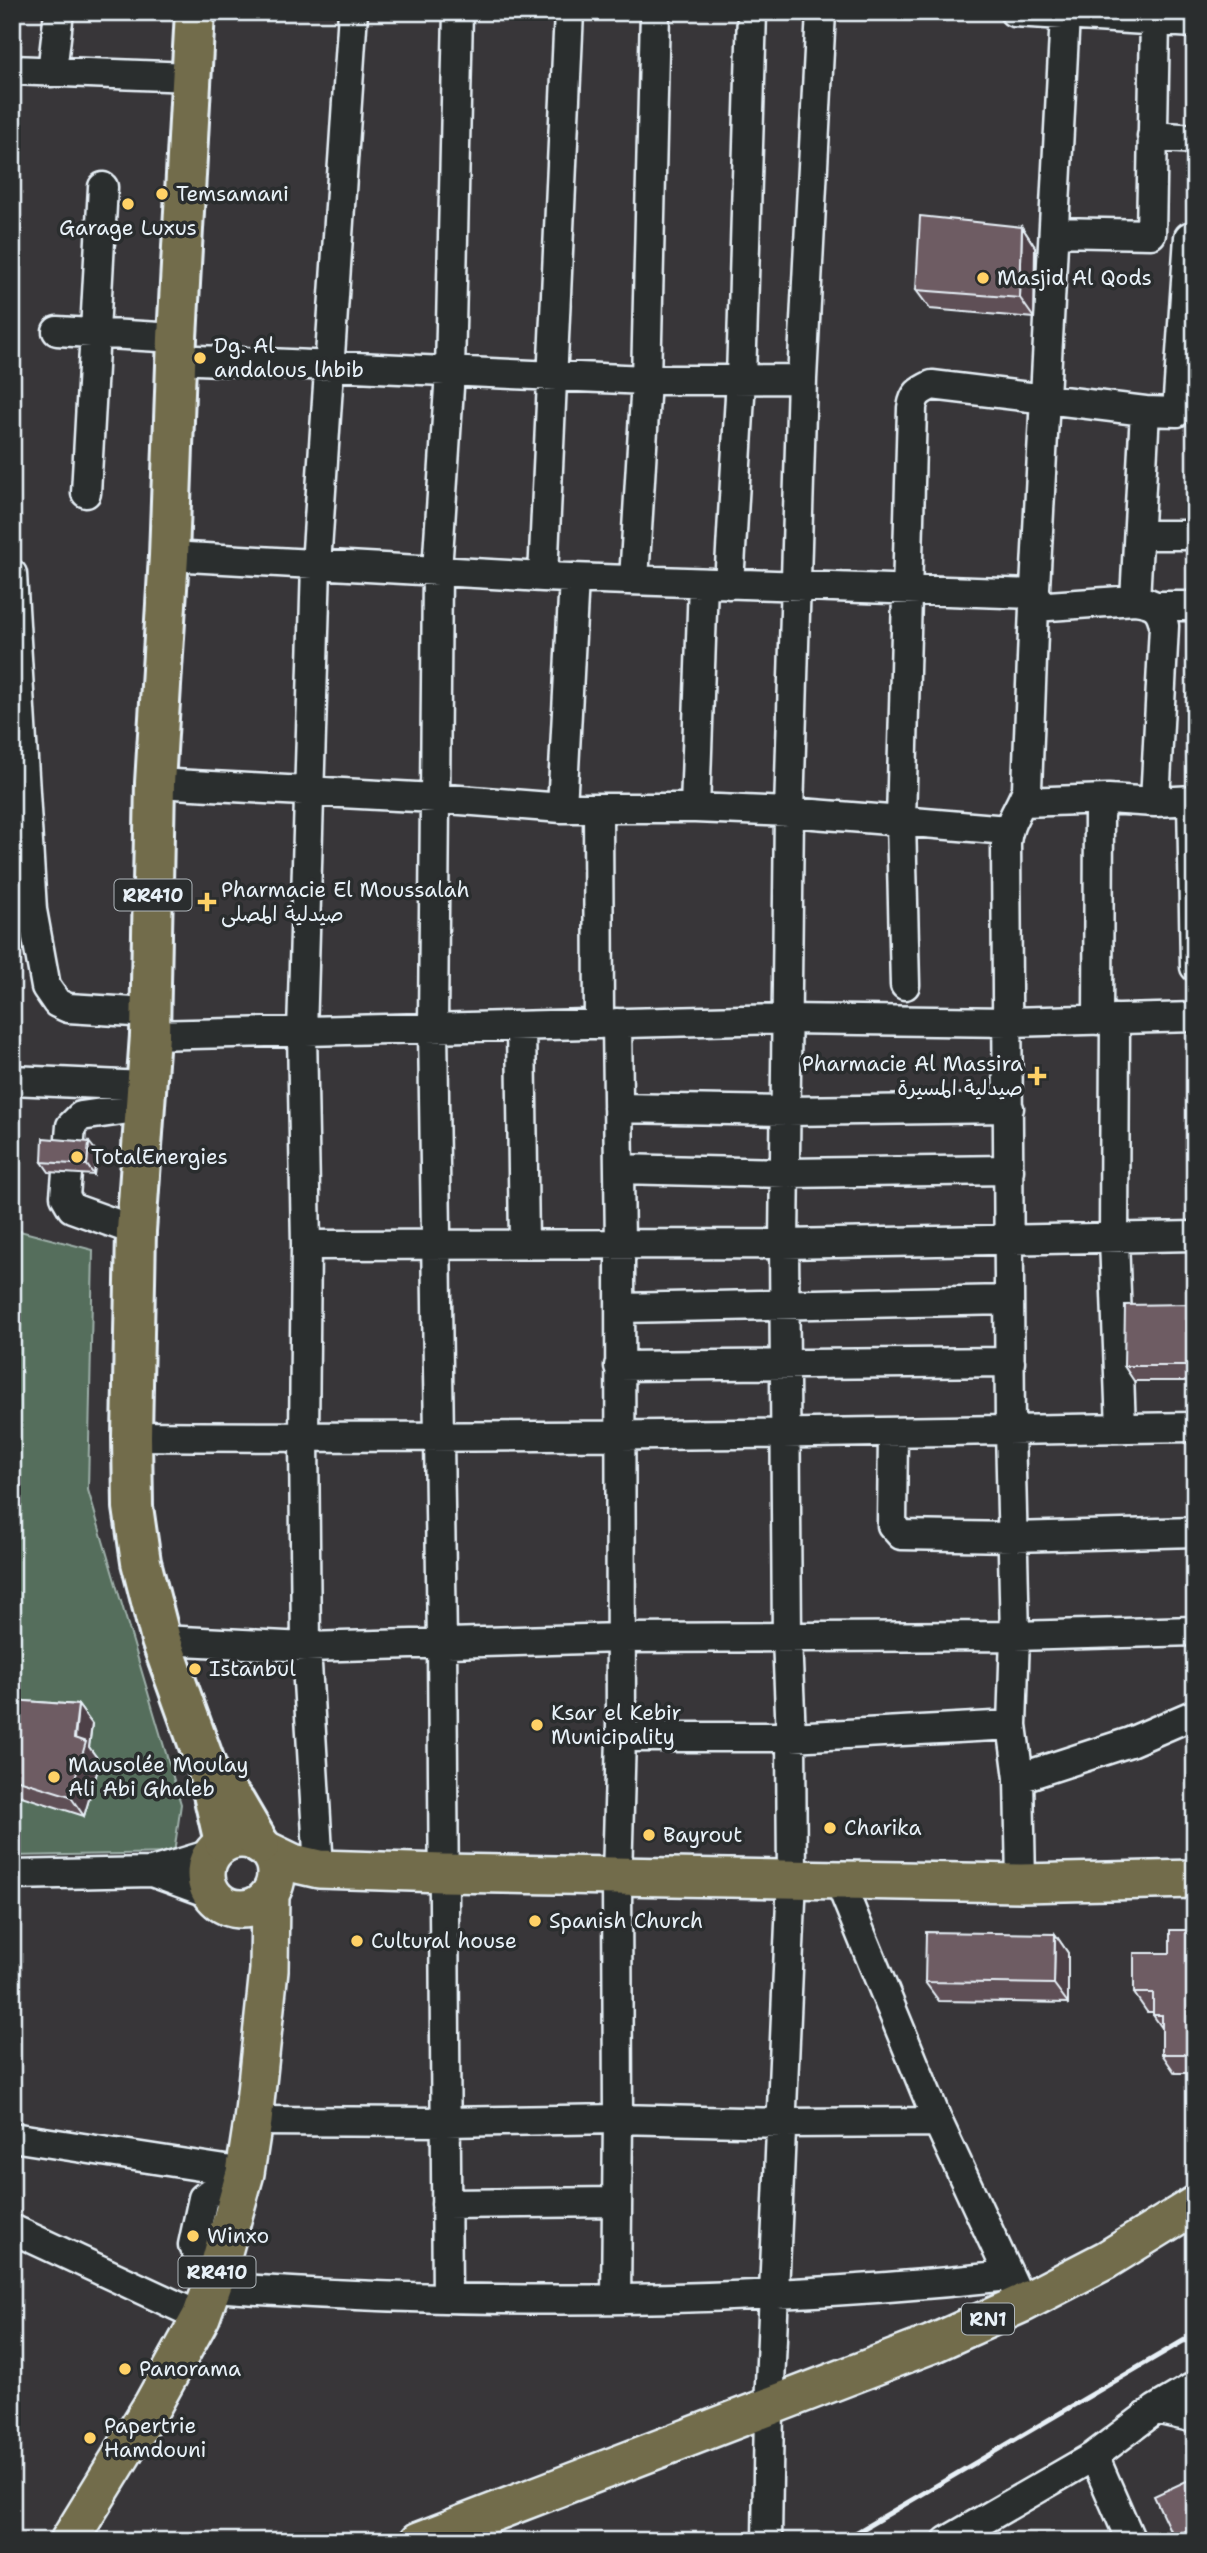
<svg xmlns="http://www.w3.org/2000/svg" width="1207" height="2553" font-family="'Shantell Sans','Playpen Sans Arabic',sans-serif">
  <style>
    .green { fill: #556e5b; stroke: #9eb0aa; stroke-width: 2 }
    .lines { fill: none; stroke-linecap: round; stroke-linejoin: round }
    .minor-casing { stroke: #e8f1f8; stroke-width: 33 }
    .major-casing { stroke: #e8f1f8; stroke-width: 42 }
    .highway-casing { stroke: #e8f1f8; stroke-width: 44 }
    .minor { stroke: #2a2d2e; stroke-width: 28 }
    .major { stroke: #726c4b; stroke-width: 37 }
    .highway { stroke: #726c4b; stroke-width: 38 }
    .rail { stroke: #e8f1f8; stroke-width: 5 }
    .wall { fill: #5f4f56; stroke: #e8f1f8; stroke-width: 2 }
    .shaded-wall { fill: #4d4046; stroke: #e8f1f8; stroke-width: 2 }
    .building { fill: #6e5c64; stroke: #e8f1f8; stroke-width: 2 }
    .poi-dot { fill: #ffd166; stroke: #2a2d2e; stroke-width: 2.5 }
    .labels { text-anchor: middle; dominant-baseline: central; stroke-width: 7; stroke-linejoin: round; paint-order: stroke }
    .shield { fill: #2a2d2e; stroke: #afb6bb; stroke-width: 2 }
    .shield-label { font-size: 19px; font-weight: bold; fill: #e8f1f8 }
    .poi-label { font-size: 21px; fill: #e8f1f8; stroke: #2a2d2e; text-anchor: start }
  </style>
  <rect width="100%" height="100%" fill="#383639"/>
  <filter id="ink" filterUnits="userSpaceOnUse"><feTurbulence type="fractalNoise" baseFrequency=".0143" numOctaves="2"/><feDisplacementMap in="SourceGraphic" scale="14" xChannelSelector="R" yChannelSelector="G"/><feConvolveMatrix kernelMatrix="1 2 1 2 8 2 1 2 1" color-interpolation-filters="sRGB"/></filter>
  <g filter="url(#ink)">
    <!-- green -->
    <path class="green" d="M12,1229L93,1250L88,1490L181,1804L174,1853L12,1856Z"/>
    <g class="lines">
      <defs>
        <path id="minor" d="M1014,12L1195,23
          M12,70L191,77
          M52,72L59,12
          M1152,136L1195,139
          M1055,232L1151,234L1155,21
          M57,331L177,338
          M176,359L646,380L802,379
          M1145,411L1177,412L1189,237H1195
          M86,493L103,187
          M1139,535H1195
          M169,556L543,577L1036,594
          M12,574L32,910L46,987L57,1003L68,1008L150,1013
          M543,577L569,12
          M634,580L646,380L655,12
          M729,584L741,379L752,12
          M1157,606H1195
          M1034,607L1135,600C1153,602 1161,607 1164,626L1155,802L1195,800
          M155,783L435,798L562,808H695L789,812L901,821L912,408C914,394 919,391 932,385L1145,411L1135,600
          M1192,800L1195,967
          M1022,802L1108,799
          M562,808L574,578
          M598,808L599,1024
          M695,808L703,583
          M905,985L901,821L1007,830
          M1115,1019L1114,1239L1121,1428
          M1098,1020L1099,811L1108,799L1155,802
          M521,1026L524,1243
          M150,1035L786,1019L1009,1022L1195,1017
          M12,1080L145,1086
          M618,1108L787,1111L1009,1108
          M69,1150L71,1126L81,1116L143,1107
          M619,1169L787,1173L1009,1170
          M67,1173L65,1196L72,1208L136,1231
          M306,1245L784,1244L1195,1236
          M620,1308L1009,1300
          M619,1366L1010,1362
          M893,1432L892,1525L901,1535L1013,1537L1195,1532
          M132,1436C486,1439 840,1433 1195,1427
          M161,1640L306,1647L620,1638L1015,1636L1195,1631
          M621,1737H791L1012,1725
          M1019,1778L1130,1742L1195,1714
          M319,1869L306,1647L304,1437L306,1245L302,1032L316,565L353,12
          M152,1872L212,1894
          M12,1875L152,1872L211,1854
          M838,1878L938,2122L1016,2290
          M1021,1883L1019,1778L1012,1725L1015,1636L1010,1430L1006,843C1008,821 1020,809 1027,789L1034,607L1065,15
          M253,2121L445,2122L618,2119L783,2123L938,2122
          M12,2137L245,2173
          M446,2204L617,2202
          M12,2229L201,2317
          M218,2270L198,2256L193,2245L203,2198L212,2191L241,2189
          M212,2287C477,2306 745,2304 1009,2276
          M447,2298L442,1643L433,1028L437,571L450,372L458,12
          M616,2298L618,2119L617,1876L621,1737L620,1245L617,1023
          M1156,2409L1195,2418
          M1094,2456L1131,2541
          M767,2541L769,2407L792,1878L791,1737L787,1638L784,1244L789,812L802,379L821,12
          M947,2541L1094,2456L1156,2409L1195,2386"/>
        <path id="major" d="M206 1874a35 35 0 1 1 70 0a35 35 0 1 1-70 0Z
          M268,1851L293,1863L319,1869L443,1873L1021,1883L1195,1879
          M69,2541L153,2404L201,2317L218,2270L245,2173L253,2121L269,1970L270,1894
          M419,2541L932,2344L1023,2303L1106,2260L1195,2205"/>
        <path id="highway" d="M195,12L177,338L169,556L155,783L150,1035L136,1231L132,1436L133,1507L141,1562L161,1640L207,1768L224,1842
          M217,1780L236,1804L260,1845"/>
      </defs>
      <!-- minor casing -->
      <use href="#minor" class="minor-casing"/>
      <!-- major casing -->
      <use href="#major" class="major-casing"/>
      <!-- highway casing -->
      <use href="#highway" class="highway-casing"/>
      <!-- minor -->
      <use href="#minor" class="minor"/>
      <!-- major -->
      <use href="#major" class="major"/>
      <!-- highway -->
      <use href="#highway" class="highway"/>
      <!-- rail -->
      <path class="rail" d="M842,2541L1195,2334"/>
    </g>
    <!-- wall -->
    <path class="wall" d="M1022,227L1035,247L1034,318L930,309L916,290Z
      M96,1151L94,1175L49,1172L42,1162Z
      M1195,1313V1381H1134L1124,1366Z
      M12,1700L78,1705L92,1724L89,1747L100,1762L84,1816L12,1793Z
      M1195,1910V2073H1175L1162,2054V2028L1153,2015V2012H1147L1134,1993L1170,1953L1194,1930Z
      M1055,1934L1068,1953V2003L939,2001L925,1982Z
      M1195,2477V2540L1176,2541L1173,2537Z"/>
    <!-- shaded-wall -->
    <path class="shaded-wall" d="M1022,227L1035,247L1034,318L1020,298Z
      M89,1142L96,1151L94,1175L87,1165Z
      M1188,1304L1195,1313V1374L1189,1366Z
      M78,1705L92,1724L89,1747L100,1762L84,1816L70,1796Z
      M1055,1934L1068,1953V2003L1054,1984Z"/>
    <!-- building -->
    <path class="building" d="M920,216L1022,227L1020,298L916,290Z
      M43,1138L89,1142L87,1165L42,1162Z
      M1188,1304L1189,1366H1124L1125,1305Z
      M12,1700L78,1705L74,1738L86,1742L70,1796L12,1778Z
      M1195,1910V2054H1162V2015H1153V1993H1134V1953H1170V1930H1194Z
      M926,1932L1055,1934L1054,1984L925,1982Z
      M1195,2477V2527L1173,2537L1154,2496Z"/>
  </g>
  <!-- markers -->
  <g class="poi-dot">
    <circle cx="162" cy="194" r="7"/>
    <circle cx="128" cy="204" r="7"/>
    <circle cx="983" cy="278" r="7"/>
    <circle cx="200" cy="358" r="7"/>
    <path d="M203.5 891.5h7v7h7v7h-7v7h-7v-7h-7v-7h7z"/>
    <path d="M1033.5 1065.5h7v7h7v7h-7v7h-7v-7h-7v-7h7z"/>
    <circle cx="77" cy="1157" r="7"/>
    <circle cx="195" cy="1669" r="7"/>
    <circle cx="537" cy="1725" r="7"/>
    <circle cx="54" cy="1777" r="7"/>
    <circle cx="830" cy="1828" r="7"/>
    <circle cx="649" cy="1835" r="7"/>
    <circle cx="535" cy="1921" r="7"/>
    <circle cx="357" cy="1941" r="7"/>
    <circle cx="193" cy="2236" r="7"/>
    <circle cx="125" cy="2369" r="7"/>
    <circle cx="90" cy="2438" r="7"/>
  </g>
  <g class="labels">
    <!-- shield labels -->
    <g class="shield">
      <rect x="114.5" y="879.5" width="77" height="31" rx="5"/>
      <rect x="178.5" y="2256.5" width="77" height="31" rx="5"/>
      <rect x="962" y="2303.5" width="52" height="31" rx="5"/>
    </g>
    <g class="shield-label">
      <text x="153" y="895">RR410</text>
      <text x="217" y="2272">RR410</text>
      <text x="988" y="2319">RN1</text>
    </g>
    <!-- poi labels -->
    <g class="poi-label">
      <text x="176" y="194">Temsamani</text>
      <text x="128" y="228" text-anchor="middle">Garage Luxus</text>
      <text x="997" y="278">Masjid Al Qods</text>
      <text x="214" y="346">Dg. Al<tspan x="214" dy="24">andalous lhbib</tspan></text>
      <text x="221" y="890">Pharmacie El Moussalah<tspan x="221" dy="24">صيدلية المصلى</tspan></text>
      <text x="1023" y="1064" text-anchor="end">Pharmacie Al Massira<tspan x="1023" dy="24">صيدلية المسيرة</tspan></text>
      <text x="91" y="1157">TotalEnergies</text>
      <text x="209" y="1669">Istanbul</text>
      <text x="551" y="1713">Ksar el Kebir<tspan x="551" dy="24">Municipality</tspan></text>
      <text x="68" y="1765">Mausolée Moulay<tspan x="68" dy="24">Ali Abi Ghaleb</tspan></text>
      <text x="844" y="1828">Charika</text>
      <text x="663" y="1835">Bayrout</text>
      <text x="549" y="1921">Spanish Church</text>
      <text x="371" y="1941">Cultural house</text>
      <text x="207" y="2236">Winxo</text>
      <text x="139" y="2369">Panorama</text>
      <text x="104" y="2426">Papertrie<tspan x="104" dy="24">Hamdouni</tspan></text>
    </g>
  </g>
  <!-- margin -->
  <rect width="1207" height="2553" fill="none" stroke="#2a2d2e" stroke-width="42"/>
  <rect x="21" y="21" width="1165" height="2511" fill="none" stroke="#e8f1f8" stroke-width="2.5" filter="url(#ink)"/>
</svg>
